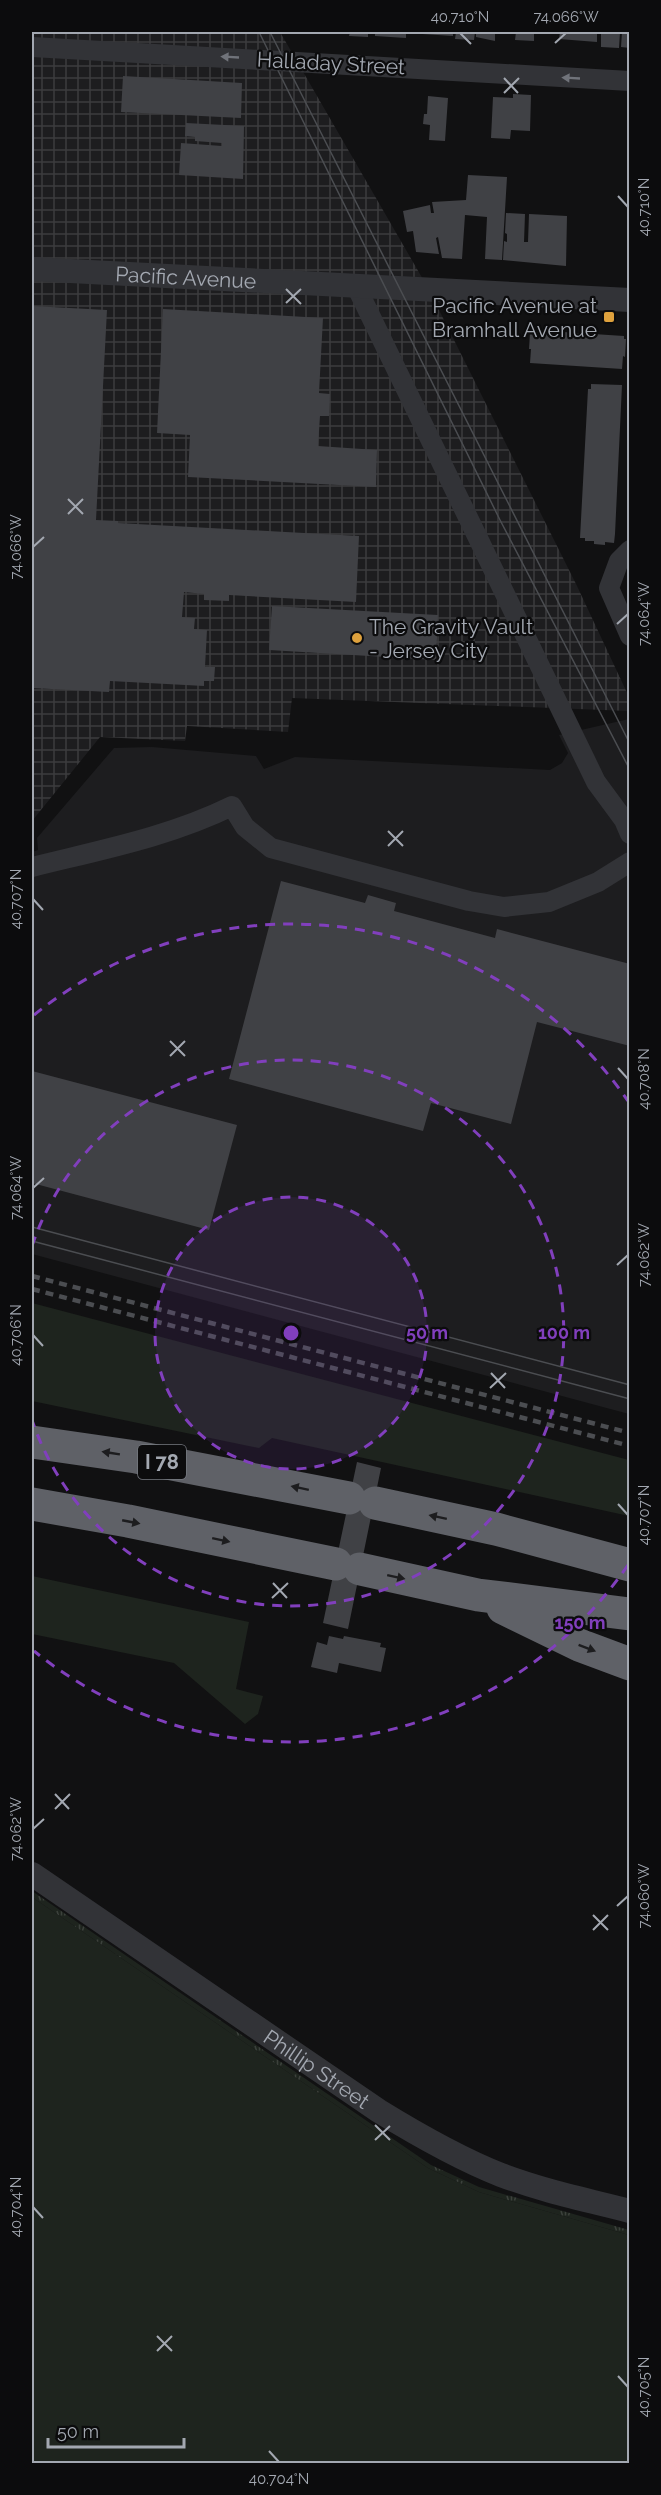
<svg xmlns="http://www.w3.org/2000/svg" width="661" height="2495" font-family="Raleway,sans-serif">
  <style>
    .built { fill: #1d1d1f }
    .industrial { fill: url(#industrial-grid) }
    .green { fill: #1e241e }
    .park { fill: url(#park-tufts) }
    .building { fill: #404145 }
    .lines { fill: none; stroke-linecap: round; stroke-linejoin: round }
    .minor { stroke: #323337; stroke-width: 20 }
    .tertiary { stroke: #323337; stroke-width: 24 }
    .motorway { stroke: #5f6167; stroke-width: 33 }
    .tram { stroke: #4b4d51; stroke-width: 1.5 }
    .rail { stroke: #4b4d51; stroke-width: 4.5; stroke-dasharray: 8 6; stroke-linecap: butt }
    .oneway { fill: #70737a }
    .oneway2 { fill: #1d1d1f }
    .ticks { fill: none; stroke: #a3a8b1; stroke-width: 2 }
    .ring { fill: none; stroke: #813fbd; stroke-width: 3; stroke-dasharray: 10 8 }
    .poi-dot { fill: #dea13d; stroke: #0c0c0d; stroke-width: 2 }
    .labels { text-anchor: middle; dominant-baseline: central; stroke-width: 4.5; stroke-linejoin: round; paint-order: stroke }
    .shield { fill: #0c0c0d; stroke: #767980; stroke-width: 1.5 }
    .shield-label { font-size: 20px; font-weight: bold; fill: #a3a8b1 }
    .street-label { font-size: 21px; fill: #a3a8b1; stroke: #0c0c0d }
    .poi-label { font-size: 21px; fill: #a3a8b1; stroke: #0c0c0d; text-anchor: end }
    .centre { fill: #813fbd; stroke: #0c0c0d; stroke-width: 3 }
    .ring-label { font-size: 18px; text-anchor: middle; font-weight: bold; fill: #813fbd; stroke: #0c0c0d; stroke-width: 4.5; stroke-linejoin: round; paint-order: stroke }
    .neatline { fill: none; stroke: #a3a8b1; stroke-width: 2 }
    .ticks-label { font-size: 15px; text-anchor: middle; fill: #a3a8b1 }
  </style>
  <defs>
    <pattern id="industrial-grid" width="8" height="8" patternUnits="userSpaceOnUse" patternTransform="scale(1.5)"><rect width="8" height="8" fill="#1d1d1f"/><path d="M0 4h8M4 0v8" fill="none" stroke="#3b3b3d"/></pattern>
    <pattern id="park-tufts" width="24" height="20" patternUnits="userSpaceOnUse" patternTransform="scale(1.5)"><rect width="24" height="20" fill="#1e241e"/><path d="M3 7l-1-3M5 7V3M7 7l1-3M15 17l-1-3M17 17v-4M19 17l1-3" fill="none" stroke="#3c413c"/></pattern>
  </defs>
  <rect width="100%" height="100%" fill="#111112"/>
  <!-- built -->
  <path class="built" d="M629,719V1414L32,1254V852L38,850L37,838L114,748L152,747L256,756L264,769L295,757L550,770L562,763L568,753L559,735Z"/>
  <!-- industrial -->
  <path class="industrial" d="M32,32H280L428,288L577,586L629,697V711L292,698L288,732L187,726L185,741L100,737L32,821Z"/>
  <!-- green -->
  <path class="green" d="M32,1303L629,1460V1516L272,1438L259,1448L32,1401Z
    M32,1576L249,1622L236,1689L263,1696L258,1714L245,1724L174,1663L32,1634Z
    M32,1897L428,2168L479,2192L629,2235V2463H32Z"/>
  <!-- park -->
  <path class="park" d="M32,1891L431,2165L479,2187L629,2230V2235L479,2192L428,2168L32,1897Z"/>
  <!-- building -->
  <path class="building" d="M350,32H368V37L349,36Z
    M375,32H406V38L375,36Z
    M407,32H453V36L407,33Z
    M456,32H475L474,40L455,39Z
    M476,32H495V41L476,37Z
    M516,32H534V41L515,40Z
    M560,32H597V42L559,39Z
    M601,32H620L619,48L601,47Z
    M622,32H630V48L621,47Z
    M123,76L242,83L241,118L121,112Z
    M513,94L531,95L530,131L511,130L510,139L491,138L493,97L513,98Z
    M428,96L448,98L445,141L429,140L430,125L423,124L424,114H427Z
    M186,123L244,126L243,179L179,175L181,143L222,146V143L195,141V137L185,136Z
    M468,175L507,177L502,260L485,259L487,217L465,215L462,259L442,258L438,237L436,238L439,254L416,252L413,231L407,232L403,211L430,205L431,213H434L432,202L466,200Z
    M506,213L525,214L524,242H528L529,214L567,216L566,266L503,260L504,241L507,242V234L505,233Z
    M32,306L107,310L96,520L118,521V523L359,536L356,602L229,595V601L204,600V594L184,592L182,617L195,618L194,629L207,630L205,667H215L214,681H204V686L110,681L109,692L32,688Z
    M163,309L323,318L319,393L330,394L329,416H320L318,446L377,450L376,487L188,477L190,435L157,433Z
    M532,330L624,336V339H626L625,357L623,356L622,369L530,363L531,349H529L530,333Z
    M591,384L622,385L615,534L614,543L605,542V545L594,544V541H585V538H580L588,389H591Z
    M272,606L438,615L436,660L269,650Z
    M281,881L365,903L368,895L396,903L394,911L495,938L497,929L630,964V1046L537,1022L511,1124L431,1103L423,1131L229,1079Z
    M32,1071L237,1125L209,1230L32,1183Z
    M357,1462L381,1468L348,1629L323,1623Z
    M329,1636L343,1639L344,1636L381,1643L380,1647L386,1648L381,1672L339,1663L337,1673L311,1667L317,1642L327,1645Z"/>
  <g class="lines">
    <!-- minor -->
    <path class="minor" d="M32,47L630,81
      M356,286L596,782L624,820L630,834
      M630,550L619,561L609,588L630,636
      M32,867C100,850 169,837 232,806L245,827L271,848L469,901L504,907L549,902L598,882L630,862"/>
    <!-- tertiary -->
    <g class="tertiary">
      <path id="s1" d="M32,269L630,300"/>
      <path id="s2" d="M32,1874L379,2111C418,2135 458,2158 501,2175C543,2191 587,2200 630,2211"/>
    </g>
    <!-- motorway -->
    <path class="motorway" d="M32,1442L136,1457L349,1498
      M375,1503L496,1529L630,1565
      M32,1504L128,1521L336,1564
      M360,1569L478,1595L630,1614
      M503,1608L579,1645L630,1664"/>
    <!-- tram -->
    <path class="tram" d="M259,32L500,520L630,770
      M270,32L630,744
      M32,1227L630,1385
      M32,1241L630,1399"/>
    <!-- rail -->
    <path class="rail" d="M32,1276L630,1433
      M32,1289L630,1446"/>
  </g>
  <!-- one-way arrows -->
  <defs><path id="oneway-solid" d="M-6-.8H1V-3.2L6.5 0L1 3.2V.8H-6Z" transform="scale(1.5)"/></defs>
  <g class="oneway">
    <use href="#oneway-solid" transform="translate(230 57) rotate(-177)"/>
    <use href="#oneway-solid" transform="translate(571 78) rotate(-177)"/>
  </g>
  <g class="oneway2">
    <use href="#oneway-solid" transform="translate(111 1453) rotate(-171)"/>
    <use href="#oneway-solid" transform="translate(300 1488) rotate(-168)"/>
    <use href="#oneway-solid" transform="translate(438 1517) rotate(-168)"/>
    <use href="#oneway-solid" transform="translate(131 1522) rotate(11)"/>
    <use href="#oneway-solid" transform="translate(221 1540) rotate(12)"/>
    <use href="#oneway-solid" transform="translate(396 1577) rotate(12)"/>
    <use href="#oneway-solid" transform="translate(587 1648) rotate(21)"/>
  </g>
  <!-- ticks -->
  <path class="ticks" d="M460,33L471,44M555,43L566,33M504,78L518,93M504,93L519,78M618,196L628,207M286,289L301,304M286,303L301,289M68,499L83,514M68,514L83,499M33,547L44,537M617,624L628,614M388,831L403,846M388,846L403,831M33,899L43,910M170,1041L185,1056M170,1056L185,1041M618,1068L628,1079M33,1188L44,1178M617,1265L628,1255M33,1335L43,1346M491,1373L505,1388M490,1388L506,1373M618,1504L628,1515M273,1583L287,1598M272,1598L288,1583M55,1794L69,1809M55,1809L70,1794M33,1829L44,1819M617,1906L628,1896M593,1915L608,1930M593,1930L608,1915M375,2125L390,2140M375,2140L390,2126M33,2207L43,2218M157,2336L172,2351M157,2351L172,2336M618,2376L628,2387M269,2451L279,2462"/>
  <!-- distance rings -->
  <circle cx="291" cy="1333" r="136" fill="#813fbd" fill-opacity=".12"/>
  <g class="ring">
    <circle cx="291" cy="1333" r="136"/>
    <path d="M32 1246A273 273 0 1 1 32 1420"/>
    <path d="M628 1565A409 409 0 0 1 34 1651M34 1015A409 409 0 0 1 628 1101"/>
  </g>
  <!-- markers -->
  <g class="poi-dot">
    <rect x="603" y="311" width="12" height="12" rx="3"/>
    <circle cx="357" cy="638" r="6"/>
  </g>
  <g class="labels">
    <!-- shield labels -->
    <rect class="shield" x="138" y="1445" width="48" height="34" rx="4.5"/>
    <g class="shield-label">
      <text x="162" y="1462">I 78</text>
    </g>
    <!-- street labels -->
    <g class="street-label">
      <text transform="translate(331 63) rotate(3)">Halladay Street</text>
      <text stroke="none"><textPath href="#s1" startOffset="154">Pacific Avenue</textPath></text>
      <text stroke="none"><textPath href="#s2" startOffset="345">Phillip Street</textPath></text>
    </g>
    <!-- poi labels -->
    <g class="poi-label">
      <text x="597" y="305">Pacific Avenue at<tspan x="597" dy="24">Bramhall Avenue</tspan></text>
      <text x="369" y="626" text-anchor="start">The Gravity Vault<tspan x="369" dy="24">- Jersey City</tspan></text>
    </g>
  </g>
  <circle cx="291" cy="1333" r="9" class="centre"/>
  <g class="ring-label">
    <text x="427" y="1339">50 m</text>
    <text x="564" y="1339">100 m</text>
    <text x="580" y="1629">150 m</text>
  </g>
  <!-- border -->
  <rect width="661" height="2495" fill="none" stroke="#0c0c0d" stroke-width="66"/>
  <!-- scale -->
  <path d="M48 2438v9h136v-9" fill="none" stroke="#a3a8b1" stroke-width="3"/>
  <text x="57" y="2438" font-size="18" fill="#a3a8b1" stroke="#0c0c0d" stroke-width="4.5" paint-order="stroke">50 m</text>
  <rect x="33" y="33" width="595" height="2429" class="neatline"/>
  <g class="ticks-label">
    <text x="460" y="22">40.710°N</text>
    <text x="566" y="22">74.066°W</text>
    <text transform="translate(644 207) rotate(-90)" y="5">40.710°N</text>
    <text transform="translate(16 547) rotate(-90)" y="5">74.066°W</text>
    <text transform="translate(644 614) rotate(-90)" y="5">74.064°W</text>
    <text transform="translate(16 899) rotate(-90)" y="5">40.707°N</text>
    <text transform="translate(644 1079) rotate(-90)" y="5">40.708°N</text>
    <text transform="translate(16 1188) rotate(-90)" y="5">74.064°W</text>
    <text transform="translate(644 1255) rotate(-90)" y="5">74.062°W</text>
    <text transform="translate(16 1335) rotate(-90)" y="5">40.706°N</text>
    <text transform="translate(644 1515) rotate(-90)" y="5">40.707°N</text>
    <text transform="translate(16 1829) rotate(-90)" y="5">74.062°W</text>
    <text transform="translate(644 1896) rotate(-90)" y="5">74.060°W</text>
    <text transform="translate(16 2207) rotate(-90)" y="5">40.704°N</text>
    <text transform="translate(644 2387) rotate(-90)" y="5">40.705°N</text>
    <text x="279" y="2484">40.704°N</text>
  </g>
</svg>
